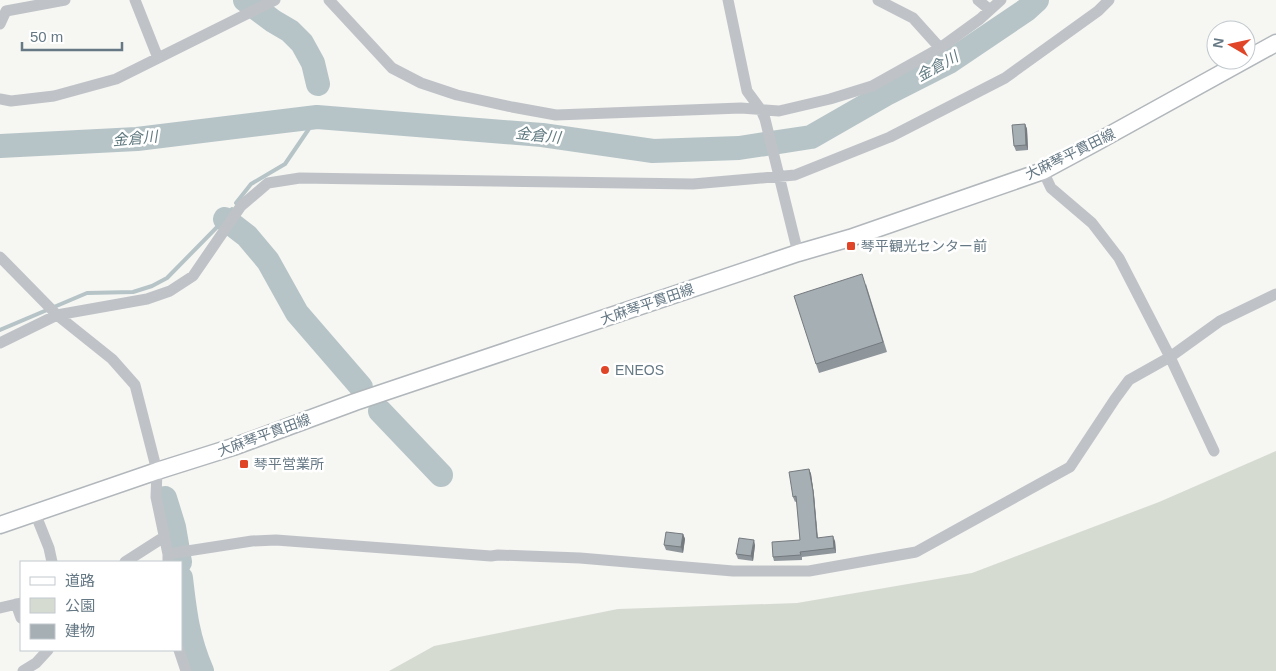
<svg xmlns="http://www.w3.org/2000/svg" width="1276" height="671" font-family="Arial,'Noto Sans JP',sans-serif">
  <style>
    .green { fill: #d6dbd2 }
    .lines { fill: none; stroke-linecap: round; stroke-linejoin: round }
    .stream { stroke: #b6c4c7; stroke-width: 4 }
    .river { stroke: #b6c4c7; stroke-width: 24 }
    .secondary-casing { stroke: #b1b7bb; stroke-width: 19 }
    .minor { stroke: #bfc3c7; stroke-width: 11 }
    .secondary { stroke: #fff; stroke-width: 16 }
    .wall { fill: #8f969b }
    .shaded-wall { fill: #747a7e }
    .building { fill: #a6afb4; stroke: #747a7e }
    .poi-dot { fill: #e14527; stroke: #fff; stroke-width: 2 }
    .labels { text-anchor: middle; dominant-baseline: central; stroke-width: 5; stroke-linejoin: round; paint-order: stroke }
    .street-label { font-size: 14px; fill: #657884; stroke: #fff }
    .poi-label { font-size: 14px; fill: #657884; stroke: #fff; text-anchor: start }
    .water-label { font-size: 15px; font-style: italic; fill: #617a80; stroke: #fff }
  </style>
  <rect width="100%" height="100%" fill="#f6f6f3"/>
  <!-- green -->
  <path class="green" d="M1276,451V671H389L434,646L618,609L797,603L972,573L1159,502Z"/>
  <g class="lines">
    <!-- stream -->
    <path class="stream" d="M236,203L251,184L285,164L317,117
      M0,330L87,293L133,292L152,286L167,278L225,219L232,209"/>
    <!-- river -->
    <path class="river" d="M245,0L273,21L290,31L302,43L313,63L318,84
      M0,146L137,139L317,117L542,135L653,151L739,148L811,137L886,94L949,62L1026,10L1037,0
      M225,219L247,236L268,261L297,313L361,387
      M380,411L441,475
      M165,498L174,527L180,562
      M181,578C185,613 188,639 202,671"/>
    <defs>
      <path id="secondary" d="M0,525L157,471L233,447L355,402L798,253L850,238L1043,171L1095,143L1276,43"/>
    </defs>
    <!-- secondary casing -->
    <use href="#secondary" class="secondary-casing"/>
    <!-- minor -->
    <path class="minor" d="M135,0L158,58
      M329,0L392,68L421,83L457,95L512,107L556,115L741,108L779,111L830,99L872,86L940,48L980,19L1001,0
      M728,0L747,91L761,110L765,119L798,253
      M878,0L913,18L940,48
      M978,0L990,10
      M0,24L6,11L65,0
      M0,99L11,101L54,96L116,79L275,0
      M1043,171L1051,188L1092,223L1119,258L1170,357L1214,451
      M0,257L57,315L112,359L135,385L157,471L156,497L168,554V562
      M0,343L57,315L147,299L170,291L193,276L241,206L268,183L300,178L693,184L795,175L890,137L1005,78L1098,11L1109,0
      M35,513L49,548L52,562
      M168,554L252,541L276,540L491,556L498,555L580,558L733,571H809L916,552L1070,467L1115,399L1129,380L1170,357L1220,321L1276,294
      M125,562L164,537
      M16,604L21,618
      M0,608L21,603
      M179,650L186,671
      M23,671L36,663L48,650"/>
    <!-- secondary -->
    <use href="#secondary" class="secondary"/>
  </g>
  <!-- wall -->
  <path class="wall" d="M1025,124L1027,129L1028,150L1016,151L1014,146Z
    M866,284L887,352L819,373L816,364Z
    M809,469L811,474L814,495L818,538L835,541L836,553L802,557V560L774,561L773,557L800,540L797,501L795,502L793,497Z
    M683,534L685,539L683,553L666,550L664,545Z
    M755,545L753,561L738,559L736,554Z"/>
  <!-- shaded-wall -->
  <path class="shaded-wall" d="M1025,124L1027,129L1028,150L1026,145Z
    M809,469L811,474L814,495L818,543L817,538Z
    M683,534L685,539L683,553L681,547Z
    M833,536L835,541L836,553L834,548Z
    M754,540L755,545L753,561L751,556Z"/>
  <!-- building -->
  <path class="building" d="M1025,124L1026,145L1014,146L1012,125Z
    M862,274L883,342L816,364L794,296Z
    M809,469L813,491L817,538L833,536L834,548L800,552L801,555L773,557L772,542L800,540L796,496L793,497L789,472Z
    M666,532L683,534L681,547L664,545Z
    M739,538L754,540L751,556L736,554Z"/>
  <!-- markers -->
  <g class="poi-dot">
    <rect x="846" y="241" width="10" height="10" rx="2.5"/>
    <circle cx="605" cy="370" r="5"/>
    <rect x="239" y="459" width="10" height="10" rx="2.5"/>
  </g>
  <g class="labels">
    <!-- street labels -->
    <g class="street-label">
      <text transform="translate(1070 154) rotate(-26)">大麻琴平貫田線</text>
      <text transform="translate(647 304) rotate(-19)">大麻琴平貫田線</text>
      <text transform="translate(264 435) rotate(-20)">大麻琴平貫田線</text>
    </g>
    <!-- poi labels -->
    <g class="poi-label">
      <text x="861" y="246">琴平観光センター前</text>
      <text x="615" y="370">ENEOS</text>
      <text x="254" y="464">琴平営業所</text>
    </g>
    <!-- water labels -->
    <g class="water-label">
      <text transform="translate(937 66) rotate(-29)">金倉川</text>
      <text transform="translate(538 135) rotate(6)">金倉川</text>
      <text transform="translate(135 138) rotate(-5)">金倉川</text>
    </g>
  </g>
  <!-- legend -->
  <rect x="20" y="561" width="162" height="90" fill="#ffffff" stroke="#c1c9ce"/>
  <rect x="30" y="577" width="25" height="8" fill="#ffffff" stroke="#c1c9ce"/>
  <text x="65" y="586" font-size="15" fill="#657884">道路</text>
  <rect x="30" y="598" width="25" height="15" fill="#d6dbd2" stroke="#c1c9ce"/>
  <text x="65" y="611" font-size="15" fill="#657884">公園</text>
  <rect x="30" y="624" width="25" height="15" fill="#a6afb4" stroke="#c1c9ce"/>
  <text x="65" y="636" font-size="15" fill="#657884">建物</text>
  <!-- north arrow -->
  <g transform="translate(1231 45) rotate(279)"><circle r="24" fill="#ffffff" stroke="#c1c9ce"/>
  <path d="M0-4L9 19L0 12L-9 19Z" fill="#e14527"/>
  <text y="-8" font-size="14" font-weight="bold" text-anchor="middle" fill="#657884">N</text>
  </g>
  <!-- scale -->
  <path d="M22 42v8h100v-8" fill="none" stroke="#657884" stroke-width="2.5"/>
  <text x="30" y="42" font-size="15" fill="#657884" stroke="#ffffff" stroke-width="4" paint-order="stroke">50 m</text>
</svg>
